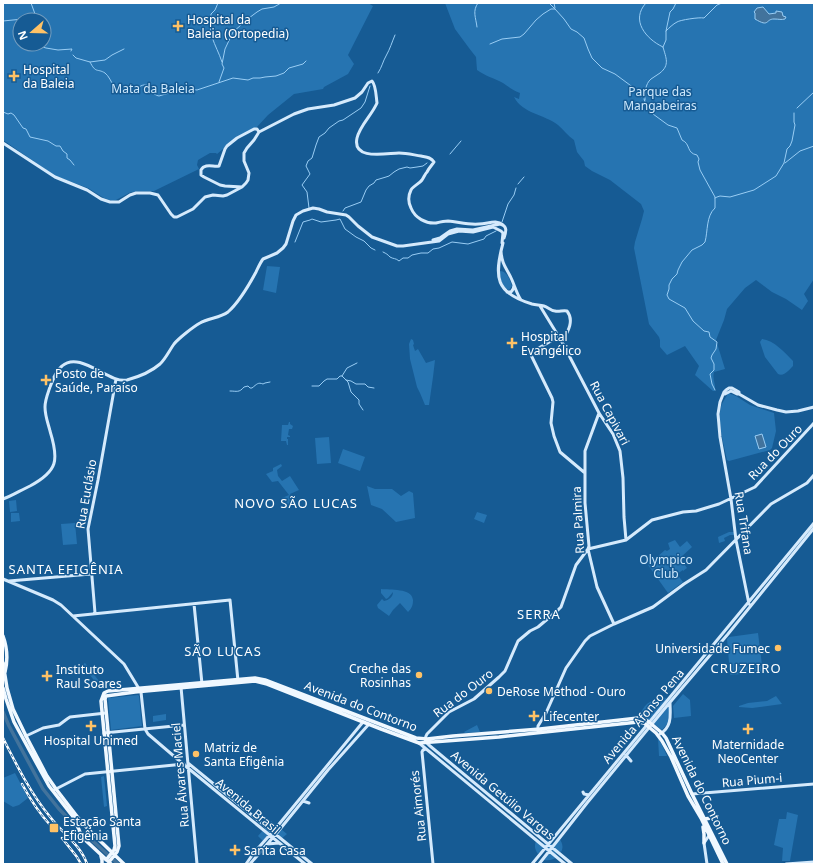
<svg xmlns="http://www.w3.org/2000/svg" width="817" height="867" font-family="'Noto Sans',sans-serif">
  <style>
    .green { fill: #2674b1; fill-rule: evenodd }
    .water { fill: #42739c; stroke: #99cdf4 }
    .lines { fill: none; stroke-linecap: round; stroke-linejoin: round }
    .stream { stroke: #99cdf4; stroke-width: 1 }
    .river { stroke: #42739c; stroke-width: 3.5 }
    .secondary { stroke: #d5eafc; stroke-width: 3 }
    .primary { stroke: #f0f8ff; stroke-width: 3.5 }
    .rail-casing { stroke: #fff; stroke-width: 2.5 }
    .rail { stroke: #165b94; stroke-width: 1; stroke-dasharray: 3; stroke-linecap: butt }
    .poi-dot { fill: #ffc266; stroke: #165b94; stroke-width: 1.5 }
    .labels { text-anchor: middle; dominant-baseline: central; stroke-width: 3; stroke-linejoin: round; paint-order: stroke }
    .poi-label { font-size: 12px; fill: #fff; stroke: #165b94; text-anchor: start }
    .park-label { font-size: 12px; fill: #cde8fc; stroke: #165b94 }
    .street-label { font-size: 12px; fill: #fff; stroke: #165b94 }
    .neighbourhood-label { font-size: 13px; letter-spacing: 1px; fill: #fff; stroke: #165b94 }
  </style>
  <rect width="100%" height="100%" fill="#165b94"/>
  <!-- green -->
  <path class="green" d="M3,3H368L373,6L348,55L354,64L348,74L324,87L323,89L294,94L268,115L256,128L226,146L223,149L217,154L216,153H210L198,160L197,165L199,169L154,191L131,192L116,200L112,201L104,198L88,188L55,176L3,140ZM20,20H44V44H20Z
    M445,3H814V279L804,294L808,301L802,310L786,299L772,292L756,280L745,288L727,309L724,320L716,340L725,369L714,372C712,379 716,384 715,391H713L695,375L699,366L685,346L667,355L660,347V340L659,337L649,324L634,248L635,242L642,219L644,211L641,204L610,180L592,171L585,166L584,161L577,152L574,140C568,136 564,130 558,125C544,114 523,114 514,97L519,99L520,93C514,91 509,87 503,83C494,78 485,76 477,70L476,57L469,48L455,29Z
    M267,266L280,267L276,293L263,290Z
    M500,271C507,271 510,280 512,286L509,290C502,287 500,279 499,272Z
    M411,339L413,340L414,344L413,345L415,351L418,349L426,363L435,360L433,377L429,405H425L420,393L417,387L410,359L409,344Z
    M762,339C774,340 785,353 793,361V366C789,370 784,377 778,374L765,357L760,342Z
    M728,393L736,396L750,405L774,413L776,431L772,448L770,450L729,461L727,460C724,445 717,422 721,407C722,402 726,398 728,393Z
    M289,422H290V424L293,426L292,429H289L288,435L290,436V437H287V439H288V445H287L286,441H281L282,425H288Z
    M329,437L331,463L317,464L315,438Z
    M343,449L365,457L360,471L338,463Z
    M281,464L282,466L277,470L278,476L282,481L290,476L299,490L290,494L295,504H285L282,498L289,495L278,481L272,482L266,474L273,471V468Z
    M367,486L375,489H392L401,496L409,491L413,493L415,518L396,522L382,509L371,505Z
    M16,500L17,511L10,512L9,501Z
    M477,512L487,515L484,523L474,519Z
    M11,513H19L20,521L11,522Z
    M75,523L77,544L63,545L61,524Z
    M729,532H735V535H730L724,538L725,541L719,543L718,537Z
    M675,540L680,547L687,541L692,547L680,558L687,568L683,571V570L677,574L683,582L668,593L648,565L665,550L667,551L670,549L668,543Z
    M381,589C390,590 412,588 413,600C413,605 412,608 408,612L400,603L393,610L389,616L378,608L377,605L382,599L384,601C389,600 393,597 393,592L388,598L386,599L381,593Z
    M758,633L763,673H752L731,675L730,674L727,639L729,637Z
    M85,663L99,681L100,688L82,665Z
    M683,694L690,700L691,716L674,718L673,706Z
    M138,695L139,696L142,726L111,730L108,698Z
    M671,695L668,723L662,730L649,720L639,718C641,712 644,705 650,702C655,699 658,700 662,696L667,699Z
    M776,696L782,704L752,708L739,707V706L748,703L767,701Z
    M166,714V720L153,722V716Z
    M477,725L480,732L465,733L464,732Z
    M658,738L661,743L667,756H659Z
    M15,773L28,798L19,805L13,807L3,801V778Z
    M104,776L107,806L104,807L101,777Z
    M787,812L798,815L790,861H782L783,848L774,845L779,819H786Z
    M271,821L287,834L281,839L276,834L272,837L269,834L263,841L258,836Z
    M559,838C562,842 564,847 561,852L559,851L556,854L558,856C554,860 549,861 543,860L547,852L543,848L538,854C535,850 534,846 536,841L544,844L547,840L553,845Z"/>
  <!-- water -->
  <path class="water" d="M763,7L769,14L776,13V11L782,12L783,16L786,17L785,19C781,20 779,19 774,19C765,19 770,28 755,19V13L754,12L757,8Z
    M762,434L766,447L759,449L755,436Z"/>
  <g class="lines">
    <!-- stream -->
    <path class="stream" d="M31,3L35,14L33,20
      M218,3L215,10L211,14C210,21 210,30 212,37C215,46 219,53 222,62
      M312,3H320
      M549,3L555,9
      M554,3L555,8
      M3,21L23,19L29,16H34
      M477,27C476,18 472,11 478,3
      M666,31C669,28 673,24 677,22C680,20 699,17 704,18L717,5L722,3
      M33,44L46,48L58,50L72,49L71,51
      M490,44L502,39L520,37L524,34L536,20L543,14L551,9H555L564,19L571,29L577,32L584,38L588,49L592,58L602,68L615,74L634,88L638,93
      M663,47L666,40V31L670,12L673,9L676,3
      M73,55L76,58L90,62L105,60L112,55L124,49
      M90,62C96,74 97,68 105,73C109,76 111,82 114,86C118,89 128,92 133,91C138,89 140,84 147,85C150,89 153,95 159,96L185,88C190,87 192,90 197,90L233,78L248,80L253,78H260L265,77L276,76L284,73L289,68L303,64L306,61
      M378,73C382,67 383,61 386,56C390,49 392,42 395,35
      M219,82L224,68L222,64L225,49L233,32L249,18L257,12L262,9L274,7L281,3
      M639,94L641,97
      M644,99L647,107
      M645,100C645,93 645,84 651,79C654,77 657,75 660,73C670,65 666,58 663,47C646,39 630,20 646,3
      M797,108L814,92
      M650,109L653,114L668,125L677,128L682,140C691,144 686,153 697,155L699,159L698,162L700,170L715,197V208C706,216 708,231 705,242L702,245L692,250L682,262L678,270L677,274L672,279L669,285V289L667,295L669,299L685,308L693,321L704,331L709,332L710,337L717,342L716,349L712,355L711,358L714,364V370L710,374L712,384L715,390
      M3,112L8,114L11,113L14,115L23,128L26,129L30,137L48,141L56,146H60L63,151L67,154V158L70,160L74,165
      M450,154L461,141
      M785,163L800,151L814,146
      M518,184L524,177
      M715,198L717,197L720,196L730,197L754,190L776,176L784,163L787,149L790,146L792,141L795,125L794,122V113
      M309,208L307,192L302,185L310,174L306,166L308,161L312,158L316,145L319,137L325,133L329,128L339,121L343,120L361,108L365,102L370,86
      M343,211L345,208L361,202L366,190L369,186L374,183L376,180L386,177L389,176L394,172L399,169L407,167L410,168L417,167L423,166L427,163
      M502,222L508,204L514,195L516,188
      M295,242L303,222L310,220L312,219L321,222L336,220L340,219L345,229L356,237L364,241L371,248L375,250
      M383,252C387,254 387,254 390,257C393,259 396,258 399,261L403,258H408L412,255L421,253H428L433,249L439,248L452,242L468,244L484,239L486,236L496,231
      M342,376L348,382L351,392L359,400V404L363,410
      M346,380L351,381L356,384H365L368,387L374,388
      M312,386H319L324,381L327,379H337L340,376H342L347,368L357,363
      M230,391C237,391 239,393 244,387L248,386L250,388H252C257,384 258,382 263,384L265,383L270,382"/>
    <!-- river -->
    <path class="river" d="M3,712L9,726L43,789L59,809L71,821
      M84,833L118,864"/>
    <!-- secondary -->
    <path class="secondary" d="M3,143L55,177L87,190L101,199L110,202H119L130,195L136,193H150L158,195L171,214L174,217H177L193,209L205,197L213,195L223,196L227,195L242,187L246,183L248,180L249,173L244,161V153L247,148L254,140L259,132L294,114L308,109L334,105L355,98L362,92L368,83L372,81C376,85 376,96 377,103C372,115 360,125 357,138C352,161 387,153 399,153C407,153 414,155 421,156C426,157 431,157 434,162C432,165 429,168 427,172C425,174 424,177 422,180C419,184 413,186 411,190C408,196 408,202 411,208C415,218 426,224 436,223C440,222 444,221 448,221C459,222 468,225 479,224C488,224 496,219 503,225
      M242,187L225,186L220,185L204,177L201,175V170C205,163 213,167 219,166L225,149L227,146L237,138L254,129H257L259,132
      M433,240L440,238L450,231L457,229L473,230L500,224C508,226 506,232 504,238
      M503,243C494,277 495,293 532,304C536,305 540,305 544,306C548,307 551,311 555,311C559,312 563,310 567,311C575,321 567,333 562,342
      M501,251C502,266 507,268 512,280C515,287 517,294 521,300
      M507,292H511C513,290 514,288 514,285
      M540,306L562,342L599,413L613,434L620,451L623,478L624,517L626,540
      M558,337L530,353L552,398L553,402L551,423L554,436L560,452L585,473
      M725,394L731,391L737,394H739
      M599,413L585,451V503L589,546L588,549L597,587L614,624
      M3,499C12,496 21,490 30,486C58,471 59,460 50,431C48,423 45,416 45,407C45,400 48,393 50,387C53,379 56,371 62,366C80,350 109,384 127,380C138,377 152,371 160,364C166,358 169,351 174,344C179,338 193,327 200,323C208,318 220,318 228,312C239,302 249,285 256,272C258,268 260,263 263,259L277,253L283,248L286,244L293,221L296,215L303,211L313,208L319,209L327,212L346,215L349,217L358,226L372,237L397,246H403L439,241L448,234L459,231L473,232L493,227L501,231L503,233L502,243
      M3,579L53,600L61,605L124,664L141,692L145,729
      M9,581L91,574
      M194,604L202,684
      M749,604L736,540L731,499L720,437L718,414L720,402L724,392L726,390L729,388H732L739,392V394L758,405L777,410L786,412L798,411L814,407
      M95,613L88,529L98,480L116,379
      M73,616L230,600L238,681
      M181,687L197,864
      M145,729L148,734L183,764L305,864
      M538,731V726L546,713L566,668L585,641L590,636L614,624L653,607L684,584L706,570L771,504L807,483L814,475
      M104,733L184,725
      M660,734C673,726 670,714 670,702
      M26,736L43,728L59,725L67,719L70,717L106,713
      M419,743L565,864
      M426,749L423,750L422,752L433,864
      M626,755L631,761
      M188,763L312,864
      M54,790L85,774L184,764
      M583,792L584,794L589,795
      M692,794L814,784
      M303,801L309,803
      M267,844L279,843
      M246,864L253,854L275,829L363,722
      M250,864L276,834L328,770L369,724
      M532,864L814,523
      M539,864L587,803L666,707L728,634L814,528
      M572,864L430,746C425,742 424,739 427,734L449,712L474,699L499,677L505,671L518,641L530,631L538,627L557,611L561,607L576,565L588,549L626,540L652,520L683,512L696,511L719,504L755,487L814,423
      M707,864L704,843L710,834
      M786,864L814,862"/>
    <!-- primary -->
    <path class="primary" d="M3,636C7,647 8,660 5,672
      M3,663L7,688L13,709L26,736L47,776L56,789L79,819L92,833L124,864
      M3,688L6,699L14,722L49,786L74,818L82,837L111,864
      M704,819L712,818
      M703,827L704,834V843
      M101,856L102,860V864
      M106,860L114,850L115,846L101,701L104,693L108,691L255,678L265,680L416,738L427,739L453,736L540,729L638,718L644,719L649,722L662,733L666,738L692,794L727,864
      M109,862L117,852L119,846L105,699L106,696L135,692L255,681L267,684L381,729L419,743L499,737L638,722L644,723L656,733L662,741L671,757L688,796L701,818L723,864"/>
    <defs>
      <path id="rail" d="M3,738C17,766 31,794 51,818C62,833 81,845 87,864
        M22,784C30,799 39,813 51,826
        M62,838L77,857L81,864"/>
    </defs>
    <!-- rail casing -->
    <use href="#rail" class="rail-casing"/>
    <!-- rail -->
    <use href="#rail" class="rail"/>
  </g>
  <!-- markers -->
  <g class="poi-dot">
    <path d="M176 20h4v4h4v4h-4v4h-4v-4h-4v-4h4z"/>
    <path d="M12 70h4v4h4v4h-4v4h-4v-4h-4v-4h4z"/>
    <path d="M510 337h4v4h4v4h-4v4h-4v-4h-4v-4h4z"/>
    <path d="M44 374h4v4h4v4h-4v4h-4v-4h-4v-4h4z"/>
    <circle cx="778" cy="648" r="4"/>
    <circle cx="419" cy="675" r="4"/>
    <path d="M45 670h4v4h4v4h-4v4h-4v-4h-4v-4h4z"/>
    <circle cx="489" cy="691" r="4"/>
    <path d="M532 710h4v4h4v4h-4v4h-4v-4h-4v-4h4z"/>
    <path d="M89 720h4v4h4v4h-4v4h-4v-4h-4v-4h4z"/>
    <path d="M746 723h4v4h4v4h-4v4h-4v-4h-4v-4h4z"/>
    <circle cx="196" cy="754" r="4"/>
    <rect x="49" y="823" width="10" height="10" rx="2"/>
    <path d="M233 844h4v4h4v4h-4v4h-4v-4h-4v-4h4z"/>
  </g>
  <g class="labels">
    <!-- poi labels -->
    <g class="poi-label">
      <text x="187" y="19">Hospital da<tspan x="187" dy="14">Baleia (Ortopedia)</tspan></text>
      <text x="23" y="69">Hospital<tspan x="23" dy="14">da Baleia</tspan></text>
      <text x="521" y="336">Hospital<tspan x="521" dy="14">Evangélico</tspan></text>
      <text x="55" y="373">Posto de<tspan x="55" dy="14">Saúde, Paraíso</tspan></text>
      <text x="770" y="648" text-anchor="end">Universidade Fumec</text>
      <text x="411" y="668" text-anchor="end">Creche das<tspan x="411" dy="14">Rosinhas</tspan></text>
      <text x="56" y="669">Instituto<tspan x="56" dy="14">Raul Soares</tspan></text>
      <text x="497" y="691">DeRose Method - Ouro</text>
      <text x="543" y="716">Lifecenter</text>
      <text x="91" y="740" text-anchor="middle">Hospital Unimed</text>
      <text x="748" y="744" text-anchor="middle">Maternidade<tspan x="748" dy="14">NeoCenter</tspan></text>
      <text x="204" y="747">Matriz de<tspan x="204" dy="14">Santa Efigênia</tspan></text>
      <text x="63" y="821">Estação Santa<tspan x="63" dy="14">Efigênia</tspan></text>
      <text x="244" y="850">Santa Casa</text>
    </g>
    <!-- park labels -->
    <g class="park-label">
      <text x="153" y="88">Mata da Baleia</text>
      <text x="660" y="91">Parque das<tspan x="660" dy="14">Mangabeiras</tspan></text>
      <text x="666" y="559">Olympico<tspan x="666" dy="14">Club</tspan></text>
    </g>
    <!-- street labels -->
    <g class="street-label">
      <text transform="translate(610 413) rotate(62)">Rua Capivari</text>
      <text transform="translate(775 452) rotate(-46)">Rua do Ouro</text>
      <text transform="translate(86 494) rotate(-80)">Rua Euclásio</text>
      <text transform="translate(578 520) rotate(-93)">Rua Palmira</text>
      <text transform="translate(744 523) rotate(81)">Rua Trifana</text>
      <text transform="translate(463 693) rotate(-37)">Rua do Ouro</text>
      <text transform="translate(361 706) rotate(21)">Avenida do Contorno</text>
      <text transform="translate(643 716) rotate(-50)">Avenida Afonso Pena</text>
      <text transform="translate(180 775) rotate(-95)">Rua Álvares Maciel</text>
      <text transform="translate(752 780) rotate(-5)">Rua Pium-i</text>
      <text transform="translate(702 790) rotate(64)">Avenida do Contorno</text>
      <text transform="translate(503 795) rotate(40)">Avenida Getúlio Vargas</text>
      <text transform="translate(248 806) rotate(40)">Avenida Brasil</text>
      <text transform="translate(418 806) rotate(-96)">Rua Aimorés</text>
    </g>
    <!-- neighbourhood labels -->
    <g class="neighbourhood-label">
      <text x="296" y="503">NOVO SÃO LUCAS</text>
      <text x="66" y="569">SANTA EFIGÊNIA</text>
      <text x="539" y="614">SERRA</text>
      <text x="223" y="651">SÃO LUCAS</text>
      <text x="746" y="668">CRUZEIRO</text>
    </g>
  </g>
  <!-- border -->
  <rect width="817" height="867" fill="none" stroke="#ffffff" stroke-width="8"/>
  <!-- north arrow -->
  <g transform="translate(32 32) rotate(250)"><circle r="19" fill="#165b94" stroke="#739dbf"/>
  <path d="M0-3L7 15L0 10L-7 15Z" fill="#ffc266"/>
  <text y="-6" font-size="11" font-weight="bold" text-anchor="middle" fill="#ffffff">N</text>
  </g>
</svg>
